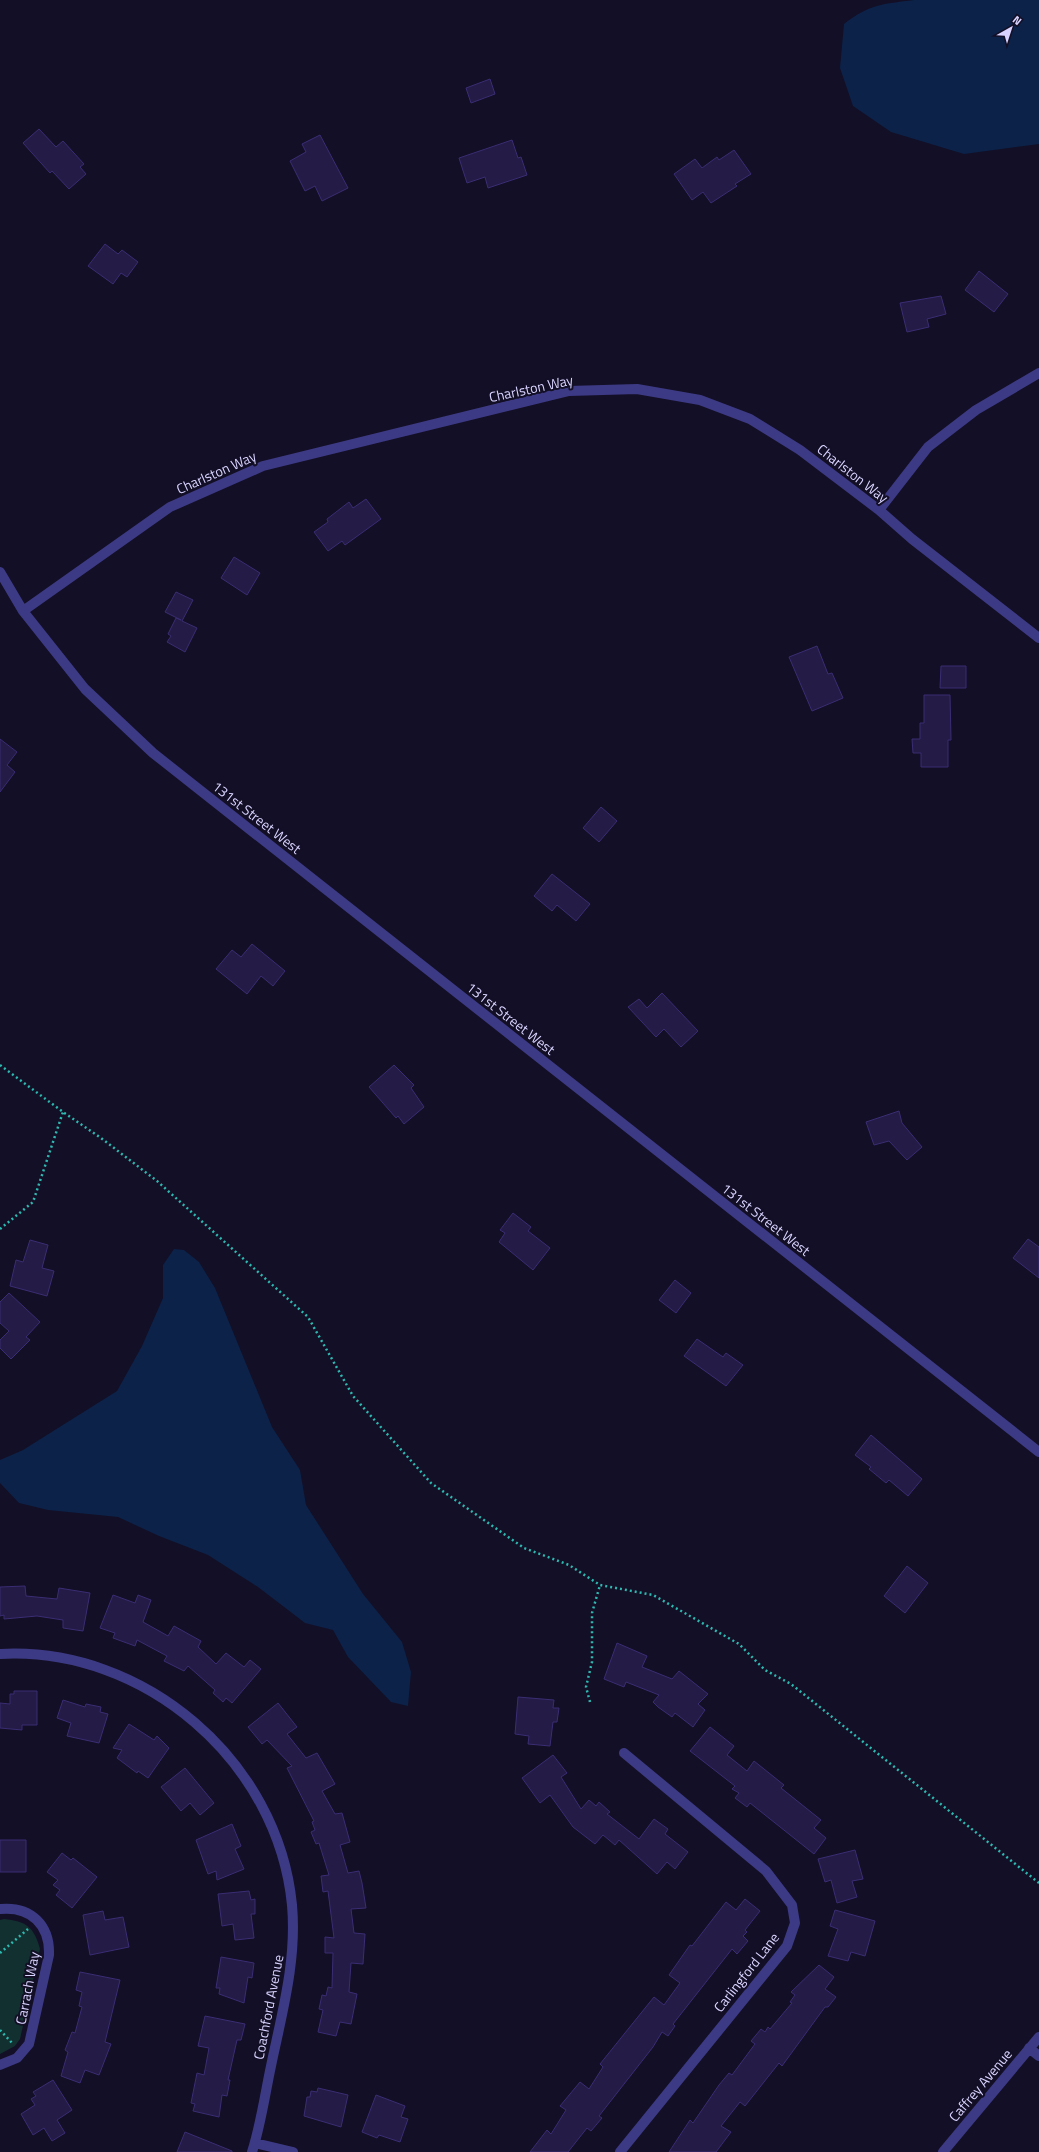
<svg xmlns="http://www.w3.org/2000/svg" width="1039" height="2152" font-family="'Titillium Web',sans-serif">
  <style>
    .green { fill: #12302f }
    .water { fill: #0c2248 }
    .building { fill: #241b47; stroke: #3b2d73 }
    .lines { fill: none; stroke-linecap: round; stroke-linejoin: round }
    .path { stroke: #2fb8b0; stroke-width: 2.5; stroke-dasharray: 2 3; stroke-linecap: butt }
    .street { stroke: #3d3a85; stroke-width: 10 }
    .labels { text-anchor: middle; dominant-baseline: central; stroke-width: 4; stroke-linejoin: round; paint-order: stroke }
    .street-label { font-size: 14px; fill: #d9d4ff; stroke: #130f26 }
  </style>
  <rect width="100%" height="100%" fill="#130f26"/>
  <!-- green -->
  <path class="green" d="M4,1919C26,1921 34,1927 40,1949L20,2039L15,2046L0,2054V1920Z"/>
  <!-- water -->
  <path class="water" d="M914,0H1039V144L964,154L891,132L853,106L840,68L844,24C869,4 883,4 914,0Z
    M174,1249L184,1250L199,1262L215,1288L272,1427L300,1470L306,1505L363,1594L402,1642L411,1672L408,1706L391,1702L348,1657L333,1630L305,1623L258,1587L208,1555L159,1536L118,1517L48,1510L19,1503L0,1483V1460L23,1450L117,1391L142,1346L163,1298V1265Z"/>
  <!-- building -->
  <path class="building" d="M490,79L495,94L471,103L466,88Z
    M39,129L56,147L63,141L84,164L80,167L86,174L69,189L52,171L50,173L23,143Z
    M320,135L348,188L322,201L315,186L305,191L290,161L306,152L302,144Z
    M512,140L518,158L521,157L527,175L488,188L485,177L467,183L459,158Z
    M734,150L751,174L735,184L737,186L711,203L703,192L692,200L674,174L695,159L702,168L717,157L719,160Z
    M105,244L118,254L122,250L138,262L127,277L121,273L113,284L88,266Z
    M979,271L1008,294L994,312L965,290Z
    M941,296L946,314L927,319L929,327L907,332L900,303Z
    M366,499L381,519L345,545L342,541L328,551L314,532L328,522L327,519L349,502L353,508Z
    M234,557L260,573L247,595L221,578Z
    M176,592L193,600L182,621L197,628L185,652L167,642L171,636L168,634L176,618L181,620L165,612Z
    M817,646L828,674L832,673L843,698L812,711L789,657Z
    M941,666H966V688H940Z
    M924,695H950L951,740H948V767H921V753H913L912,739H920V723H924Z
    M0,739L17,752L7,765L15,772L0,792Z
    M601,807L617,821L599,842L583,828Z
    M552,874L590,904L576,921L557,905L552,911L534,896Z
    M252,944L285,971L273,986L261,976L247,994L216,969L232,950L241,957Z
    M662,993L698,1031L681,1047L664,1029L656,1037L628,1007L639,999L647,1008Z
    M394,1065L414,1085L411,1088L424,1107L404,1124L398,1116L396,1118L369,1087Z
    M899,1111L902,1123L922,1147L907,1160L889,1141L874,1145L866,1122Z
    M513,1213L531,1227L528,1231L550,1248L533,1270L499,1242L505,1233L500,1230Z
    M1028,1239L1039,1247V1278L1013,1258Z
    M30,1240L48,1245L42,1268L54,1271L47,1296L10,1286L16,1260L23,1262Z
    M675,1280L691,1293L676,1313L659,1300Z
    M9,1293L40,1322L26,1337L30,1340L11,1359L0,1348V1340L9,1331L0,1323V1302Z
    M697,1339L723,1357L726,1353L743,1365L726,1386L684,1356Z
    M871,1435L922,1479L908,1496L889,1480L886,1483L869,1469L871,1467L855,1455Z
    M907,1566L928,1583L905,1613L884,1596Z
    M25,1586L26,1596L57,1599L59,1588L90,1593L83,1631L63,1628V1620L37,1616L4,1619V1615L0,1616V1587Z
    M113,1595L135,1603L138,1595L151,1600L143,1622L168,1636L174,1626L201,1641L198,1647L216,1664L226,1653L244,1667L250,1660L261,1669L232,1703L226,1698L223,1702L213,1693L215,1690L188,1666L184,1671L164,1661L167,1656L137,1640L135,1646L113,1638L115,1633L100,1628Z
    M617,1643L647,1656L642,1667L672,1679L679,1671L708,1694L698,1704L705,1710L693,1727L675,1713L672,1717L658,1707L653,1702L659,1695L626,1682L624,1687L604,1679Z
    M14,1691H37V1725H22V1730L0,1728V1703L10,1704V1694H14Z
    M518,1697L554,1700L553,1708H559L557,1722H553L550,1746L528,1744L529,1736L515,1734Z
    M63,1700L85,1707L86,1704L101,1707L100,1712L108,1714L99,1743L67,1736L71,1723L57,1718Z
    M278,1703L297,1727L287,1734L306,1758L317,1753L335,1784L322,1791L335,1814L342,1813L350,1842L340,1845L348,1873L359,1871L362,1883L366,1908L351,1909L354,1933L365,1934L363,1964L351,1963L349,1992L357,1994L351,2024L340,2022L336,2036L318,2032L323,2010L319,2009L322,1995L326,1996L328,1987L332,1988L333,1953H325V1937L334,1938L328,1891L323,1892L321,1876L329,1875L319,1843L316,1844L311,1832L315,1830L312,1822L314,1821L287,1768L292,1766L267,1740L262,1744L248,1727Z
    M129,1724L154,1740L157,1736L169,1748L148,1778L138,1771L137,1773L117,1758L122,1750L113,1748Z
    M710,1727L734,1746L727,1755L747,1771L754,1761L784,1785L781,1788L821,1820L814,1828L826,1838L814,1854L750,1803L747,1807L735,1798L739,1793L732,1789L735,1786L690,1751Z
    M553,1755L567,1773L561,1777L581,1809L589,1800L596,1806L599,1802L610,1812L607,1814L639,1839L654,1819L668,1829L665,1834L688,1852L675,1869L667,1862L657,1874L619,1840L615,1845L603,1835L595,1844L573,1827L550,1795L540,1803L522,1778Z
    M185,1768L214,1803L200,1815L190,1803L181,1811L161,1787Z
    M232,1824L241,1846L235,1849L244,1869L217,1880L216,1871L208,1874L196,1840Z
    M0,1840H26V1872H0Z
    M855,1850L863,1879L852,1881L857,1897L837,1903L831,1880L825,1882L818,1859Z
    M62,1853L71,1860L73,1858L97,1877L72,1908L56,1895L60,1890L53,1885L58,1880L47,1872Z
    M249,1891L251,1900L255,1899V1914H251L254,1938L235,1940L233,1924L222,1926L218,1894Z
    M745,1899L760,1911L745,1930L747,1932L743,1936L748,1941L737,1954L732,1949L673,2024L675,2026L668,2036L662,2032L653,2047L599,2116L602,2118L591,2131L587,2128L568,2152H530L547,2130L551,2134L566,2110L560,2106L580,2082L589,2089L603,2067L600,2064L654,1997L664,2005L680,1983L669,1975L690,1945L692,1946L726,1902L736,1910Z
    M835,1910L875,1921L865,1956L851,1952L848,1961L828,1956L838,1929L830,1926Z
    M103,1911L105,1920L123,1917L129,1947L90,1955L83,1915Z
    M221,1957L254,1963L252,1978L248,1977L244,2003L219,1994L220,1988H216Z
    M819,1965L834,1977L825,1989L836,1997L828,2007H825L782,2066L779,2063L745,2106L740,2102L721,2126L731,2132L716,2152H669L690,2120L693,2123L719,2085L729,2073L732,2075L755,2044L751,2041L761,2029L765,2032L768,2027L770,2029L792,2003L790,2002L795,1995L791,1992Z
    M80,1972L120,1980L105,2042L111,2044L99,2075L85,2070L80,2083L61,2076L68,2052L65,2050L72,2032L75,2033L82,2007L79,2006L82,1992L76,1990Z
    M205,2016L245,2024L241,2040H237L228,2080H230L227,2096L222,2095L219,2117L193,2111L195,2104L191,2103L197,2073L204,2075L209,2048L198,2046Z
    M53,2080L72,2110L57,2120L65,2133L52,2141L44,2128L33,2135L21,2114L35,2105L31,2099L36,2096L33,2092Z
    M318,2088L348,2095L341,2127L304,2116L307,2097H310L311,2091L317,2092Z
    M376,2095L405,2106L401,2117L408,2119L400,2142L379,2135L377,2138L362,2132Z
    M185,2132L232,2151V2152H177Z"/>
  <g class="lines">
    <!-- path -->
    <path class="path" d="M0,1065L63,1112L101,1138L157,1181L308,1317L353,1396L431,1483L524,1548L569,1565L600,1585L653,1595L739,1644L765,1670L791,1684L1039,1883
      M0,1229L33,1202L63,1112
      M590,1702L586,1687L592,1662V1613L600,1585
      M0,1953L28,1929
      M0,2030L13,2044"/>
    <!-- street -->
    <path class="street" d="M879,510L928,447L976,410L1039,373
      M0,572L23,611L85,689L153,753L1039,1452
      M23,611L170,507L263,466L569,391L637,389L700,400L750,419L800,450L879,510L912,539L1039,638
      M0,1654C144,1646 278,1761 292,1905C297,1960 282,2013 271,2066C265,2094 261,2124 252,2152
      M0,1909C31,1906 50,1925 49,1955L29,2044L17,2058L0,2065
      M1029,2048L1039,2056
      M255,2143L293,2152
      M620,2152L787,1946L795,1923L792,1905L766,1871L624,1753
      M943,2152L1039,2037"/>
  </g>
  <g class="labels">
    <!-- street labels -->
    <g class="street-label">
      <text transform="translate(531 388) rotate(-12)">Charlston Way</text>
      <text transform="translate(216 472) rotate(-24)">Charlston Way</text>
      <text transform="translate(853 473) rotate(38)">Charlston Way</text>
      <text transform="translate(257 817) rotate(38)">131st Street West</text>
      <text transform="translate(511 1018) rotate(38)">131st Street West</text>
      <text transform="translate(766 1219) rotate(38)">131st Street West</text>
      <text transform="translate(746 1972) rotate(-52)">Carlingford Lane</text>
      <text transform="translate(27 1988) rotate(-79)">Carrach Way</text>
      <text transform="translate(268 2007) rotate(-79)">Coachford Avenue</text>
      <text transform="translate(980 2085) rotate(-50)">Caffrey Avenue</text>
    </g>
  </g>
  <!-- north arrow -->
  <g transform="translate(1011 28) rotate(39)" stroke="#130f26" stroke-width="3" paint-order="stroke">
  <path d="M0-3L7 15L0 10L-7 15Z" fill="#d9d4ff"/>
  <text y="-6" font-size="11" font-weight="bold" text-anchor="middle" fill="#d9d4ff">N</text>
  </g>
</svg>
